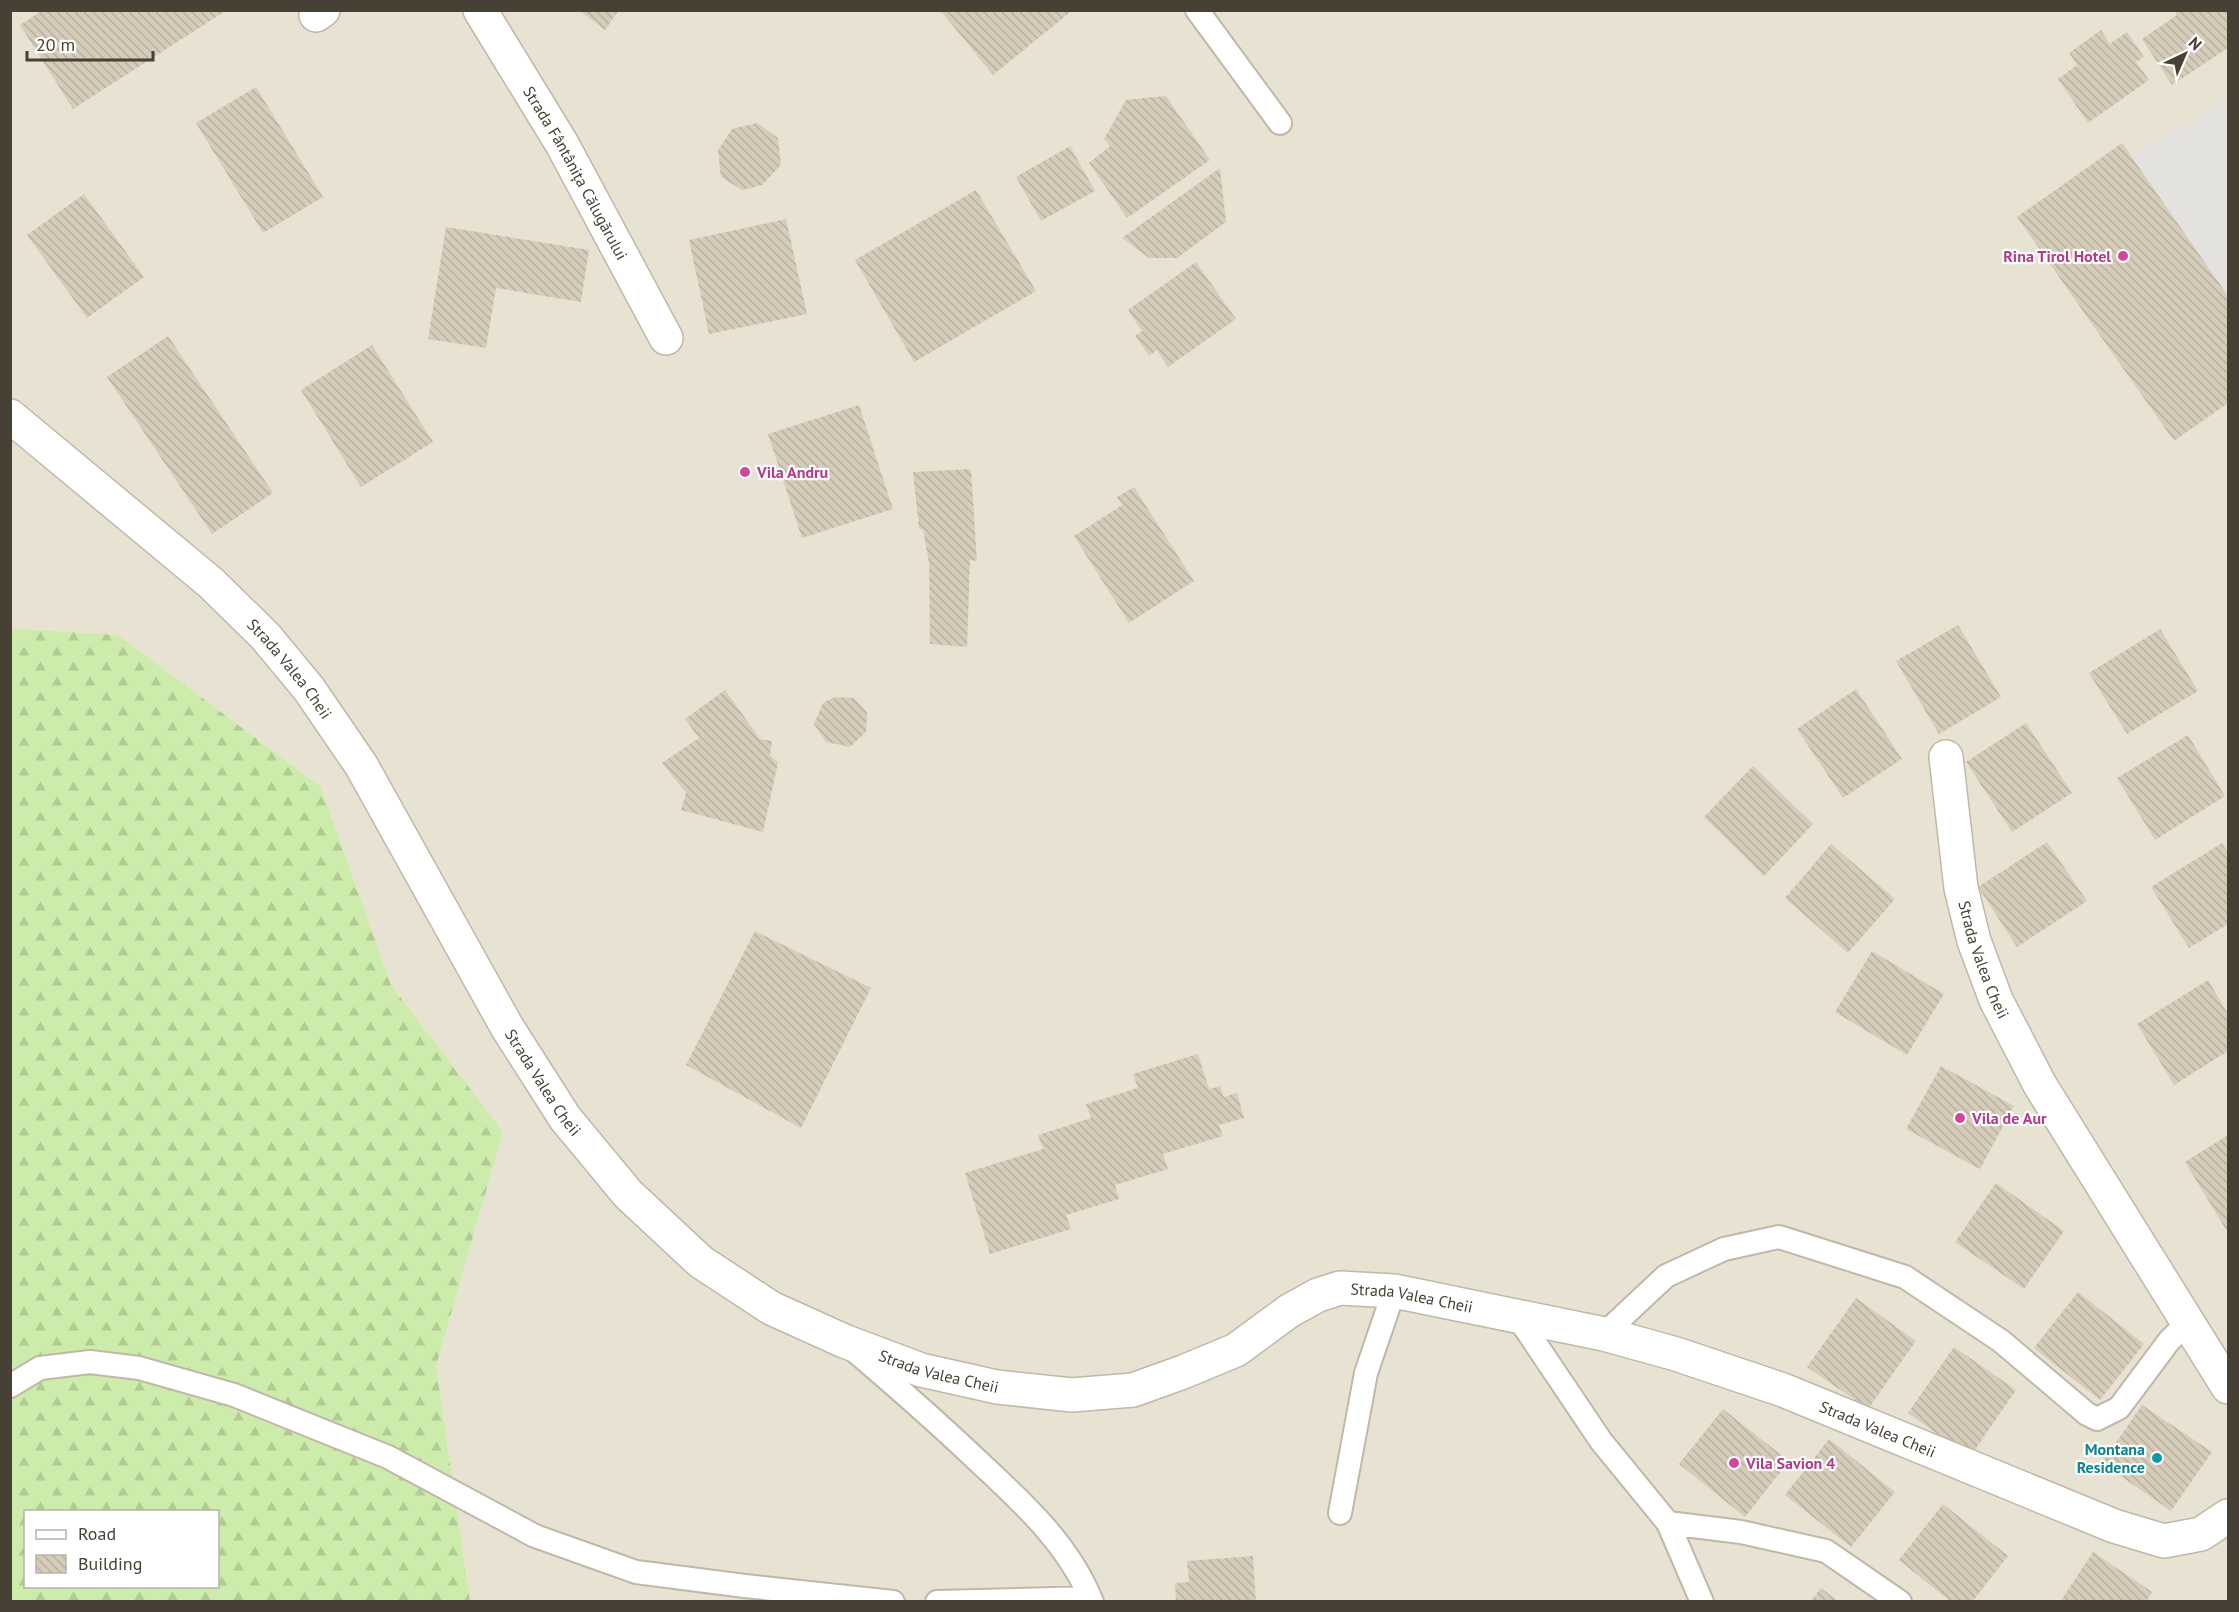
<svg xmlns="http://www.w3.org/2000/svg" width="2239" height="1612" font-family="'PT Sans',sans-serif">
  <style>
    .residential { fill: #e8e2d3 }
    .forest { fill: url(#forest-firs); fill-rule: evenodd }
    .parking { fill: #e4e2de }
    .building { fill: url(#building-back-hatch) }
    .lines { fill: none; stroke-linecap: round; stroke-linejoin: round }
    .service-casing { stroke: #c0b8a7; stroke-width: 26 }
    .minor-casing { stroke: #c0b8a7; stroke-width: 36 }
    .service { stroke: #fff; stroke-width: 22 }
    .minor { stroke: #fff; stroke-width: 33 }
    .hotel-dot { fill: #d1479c; stroke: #fff; stroke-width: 2 }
    .culture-dot { fill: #0f9aa8; stroke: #fff; stroke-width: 2 }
    .labels { text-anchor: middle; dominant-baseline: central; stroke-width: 4.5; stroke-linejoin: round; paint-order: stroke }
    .street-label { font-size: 16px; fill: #474034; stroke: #fff }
    .hotel-label { font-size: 16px; font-weight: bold; fill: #b23c85; stroke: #fff; text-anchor: start }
    .culture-label { font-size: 16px; font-weight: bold; fill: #0d838f; stroke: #fff; text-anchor: end }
  </style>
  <defs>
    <pattern id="forest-firs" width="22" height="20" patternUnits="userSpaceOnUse" patternTransform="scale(1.5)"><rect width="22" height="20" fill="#cdebab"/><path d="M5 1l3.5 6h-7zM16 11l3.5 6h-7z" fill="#b1cb94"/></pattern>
    <pattern id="building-back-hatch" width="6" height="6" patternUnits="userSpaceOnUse" patternTransform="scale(1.5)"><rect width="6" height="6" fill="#d6ccba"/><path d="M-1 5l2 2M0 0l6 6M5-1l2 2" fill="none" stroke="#b9b0a0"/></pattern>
  </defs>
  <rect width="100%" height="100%" fill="#f4f0e5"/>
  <!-- residential -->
  <path class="residential" d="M10,11H2228V1601H470L436,1366L503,1132L391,985L321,787L118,635L11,628Z"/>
  <!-- forest -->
  <path class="forest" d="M10,628L118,635L321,787L391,985L503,1132L436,1366L470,1601H11ZM26,1512H218V1586H26Z"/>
  <!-- parking -->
  <path class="parking" d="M2228,99V296L2131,156Z"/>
  <!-- building -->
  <path class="building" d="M43,10H227L73,109L20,25Z
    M579,10H619L605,30Z
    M940,10H1073L993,75Z
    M2174,10H2228V48L2172,85L2142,39L2177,15Z
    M2101,30L2110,44L2127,32L2144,57L2136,62L2149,80L2088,123L2058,79L2077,65L2069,53Z
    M256,87L323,197L263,233L196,123Z
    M1166,96L1210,160L1127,218L1089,163L1110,146L1104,139L1126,100Z
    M757,123L778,138L781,165L762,185L742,190L721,177L718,150L732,129Z
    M2122,143L2228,296V403L2174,441L2017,217Z
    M1070,146L1095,191L1041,221L1016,177Z
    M1220,168L1226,222L1177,258H1149L1122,238Z
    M976,190L1036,291L914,362L855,260Z
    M84,194L144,277L87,318L27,235Z
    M786,219L807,314L709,334L689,240Z
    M446,227L589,250L581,302L496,288L486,348L428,339Z
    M1196,262L1236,319L1168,367L1157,350L1149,356L1135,336L1142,331L1128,310Z
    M168,336L273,493L212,534L107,377Z
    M372,345L433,442L361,487L301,390Z
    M859,405L893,509L802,538L768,434Z
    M971,469L977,561L970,560L967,647L930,644L929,563L923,529H919L913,472Z
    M1134,487L1194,581L1129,623L1074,536L1122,505L1117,497Z
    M1958,625L2001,697L1939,734L1896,661Z
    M2160,629L2198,691L2127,734L2089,673Z
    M1856,689L1902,759L1843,798L1797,729Z
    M725,690L760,739L772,741L770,755L778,763L763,832L681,810L686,793L662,763L699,738L685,719Z
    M835,697L854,698L867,712L866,732L850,747L826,742L814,724L823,703Z
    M2026,723L2072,793L2012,832L1966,762Z
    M2188,735L2225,796L2155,840L2117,778Z
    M1753,766L1813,824L1764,876L1704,817Z
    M2047,842L2087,901L2017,947L1978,887Z
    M2222,843L2228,853V924L2189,948L2151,887Z
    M1831,844L1895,899L1848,953L1785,898Z
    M755,931L871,988L801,1128L686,1065Z
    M1872,951L1944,994L1907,1055L1835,1012Z
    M2208,980L2228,1014V1051L2174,1085L2137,1024Z
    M1198,1054L1209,1089L1220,1086L1224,1097L1237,1093L1244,1118L1219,1125L1223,1136L1163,1154L1168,1169L1115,1185L1119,1199L1066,1215L1071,1229L990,1254L965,1173L1043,1149L1038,1135L1091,1118L1086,1104L1138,1088L1133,1074Z
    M1941,1066L2014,1106L1980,1169L1906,1129Z
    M2228,1135V1233L2185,1162Z
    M1996,1183L2064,1231L2024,1289L1955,1242Z
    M2078,1292L2144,1344L2100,1400L2034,1348Z
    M1856,1298L1916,1341L1868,1409L1807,1367Z
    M1954,1347L2016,1390L1970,1457L1908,1413Z
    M2142,1405L2212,1452L2171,1511L2102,1463Z
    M1723,1409L1789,1461L1745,1517L1679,1464Z
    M1829,1439L1895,1492L1851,1547L1785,1495Z
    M1943,1504L2008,1556L1972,1602H1951L1899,1560Z
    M2093,1552L2152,1592L2146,1602H2060Z
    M1253,1556L1256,1602H1176L1175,1583L1189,1582L1187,1561Z
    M1821,1588L1839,1602H1810Z"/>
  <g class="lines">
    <defs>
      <path id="service" d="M1197,10L1280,123
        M1517,1316L1601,1441L1668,1523L1702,1602
        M1604,1334L1666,1276L1724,1249L1779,1237L1905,1277L2001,1341L2087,1414L2097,1419L2119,1408L2169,1341L2188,1322
        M856,1352C897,1387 938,1423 978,1461C1022,1502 1069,1544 1092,1602
        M10,1386L40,1368L90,1362L139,1368L234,1395L388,1457L535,1536L636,1572L745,1586L893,1602
        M1340,1513L1366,1373L1394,1291
        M1668,1523L1741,1532L1826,1551L1900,1602
        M937,1602L1090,1598"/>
      <g id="minor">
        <path id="s1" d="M480,10L562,144L666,338"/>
        <path d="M316,15L323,10"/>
        <path id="s2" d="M10,416L211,583L266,637L309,689L361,765L507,1027L565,1118L628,1194L701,1262L771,1308L844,1341L921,1370L997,1387L1072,1395L1133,1390L1183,1372L1236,1350L1289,1311L1318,1295L1340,1288L1394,1291L1604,1334L1676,1354L1783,1390L2114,1526L2164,1541L2201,1534L2228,1516"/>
        <path id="s3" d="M1946,757L1961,888L1974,941L1996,1000L2040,1085L2228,1387"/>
      </g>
    </defs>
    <!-- service casing -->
    <use href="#service" class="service-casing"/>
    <!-- minor casing -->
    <use href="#minor" class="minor-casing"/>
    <!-- service -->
    <use href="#service" class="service"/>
    <!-- minor -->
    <use href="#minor" class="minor"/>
  </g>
  <!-- markers -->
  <g class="hotel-dot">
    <circle cx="2123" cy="256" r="6"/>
    <circle cx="745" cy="472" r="6"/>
    <circle cx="1960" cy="1118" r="6"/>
    <circle cx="1734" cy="1463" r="6"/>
  </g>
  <circle class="culture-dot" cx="2157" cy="1458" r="6"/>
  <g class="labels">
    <!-- street labels -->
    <g class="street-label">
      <text stroke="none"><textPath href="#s1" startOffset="189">Strada Fântânița Călugărului</textPath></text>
      <text stroke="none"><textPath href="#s2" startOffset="378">Strada Valea Cheii</textPath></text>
      <text stroke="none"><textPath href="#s3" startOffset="207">Strada Valea Cheii</textPath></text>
      <text stroke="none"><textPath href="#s2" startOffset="864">Strada Valea Cheii</textPath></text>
      <text stroke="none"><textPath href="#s2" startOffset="1870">Strada Valea Cheii</textPath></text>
      <text stroke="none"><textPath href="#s2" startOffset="1368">Strada Valea Cheii</textPath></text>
      <text stroke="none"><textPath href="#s2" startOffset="2356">Strada Valea Cheii</textPath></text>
    </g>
    <!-- hotel labels -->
    <g class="hotel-label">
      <text x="2111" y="256" text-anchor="end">Rina Tirol Hotel</text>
      <text x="757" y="472">Vila Andru</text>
      <text x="1972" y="1118">Vila de Aur</text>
      <text x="1746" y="1463">Vila Savion 4</text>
    </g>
    <!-- culture labels -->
    <g class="culture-label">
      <text x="2145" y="1449">Montana<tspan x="2145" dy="18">Residence</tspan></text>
    </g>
  </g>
  <!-- border -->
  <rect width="2239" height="1612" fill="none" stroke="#474034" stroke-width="24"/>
  <!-- legend -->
  <rect x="24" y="1510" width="195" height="78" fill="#ffffff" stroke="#b5b3ae" stroke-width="1.5"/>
  <rect x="36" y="1530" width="30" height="9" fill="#ffffff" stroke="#b5b3ae" stroke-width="1.5"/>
  <text x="78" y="1540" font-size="18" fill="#474034">Road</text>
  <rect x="36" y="1555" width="30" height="18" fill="url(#building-back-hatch)" stroke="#b5b3ae" stroke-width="1.5"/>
  <text x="78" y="1570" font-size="18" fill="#474034">Building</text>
  <!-- north arrow -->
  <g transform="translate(2185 54) rotate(44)" stroke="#ffffff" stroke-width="4.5" paint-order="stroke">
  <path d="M0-4.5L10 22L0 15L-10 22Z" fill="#474034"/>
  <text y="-9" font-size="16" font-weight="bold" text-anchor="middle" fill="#474034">N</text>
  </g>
  <!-- scale -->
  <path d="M27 51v9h126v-9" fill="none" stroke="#474034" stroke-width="3"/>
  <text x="36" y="51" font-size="18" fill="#474034" stroke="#ffffff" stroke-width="4.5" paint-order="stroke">20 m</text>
</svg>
